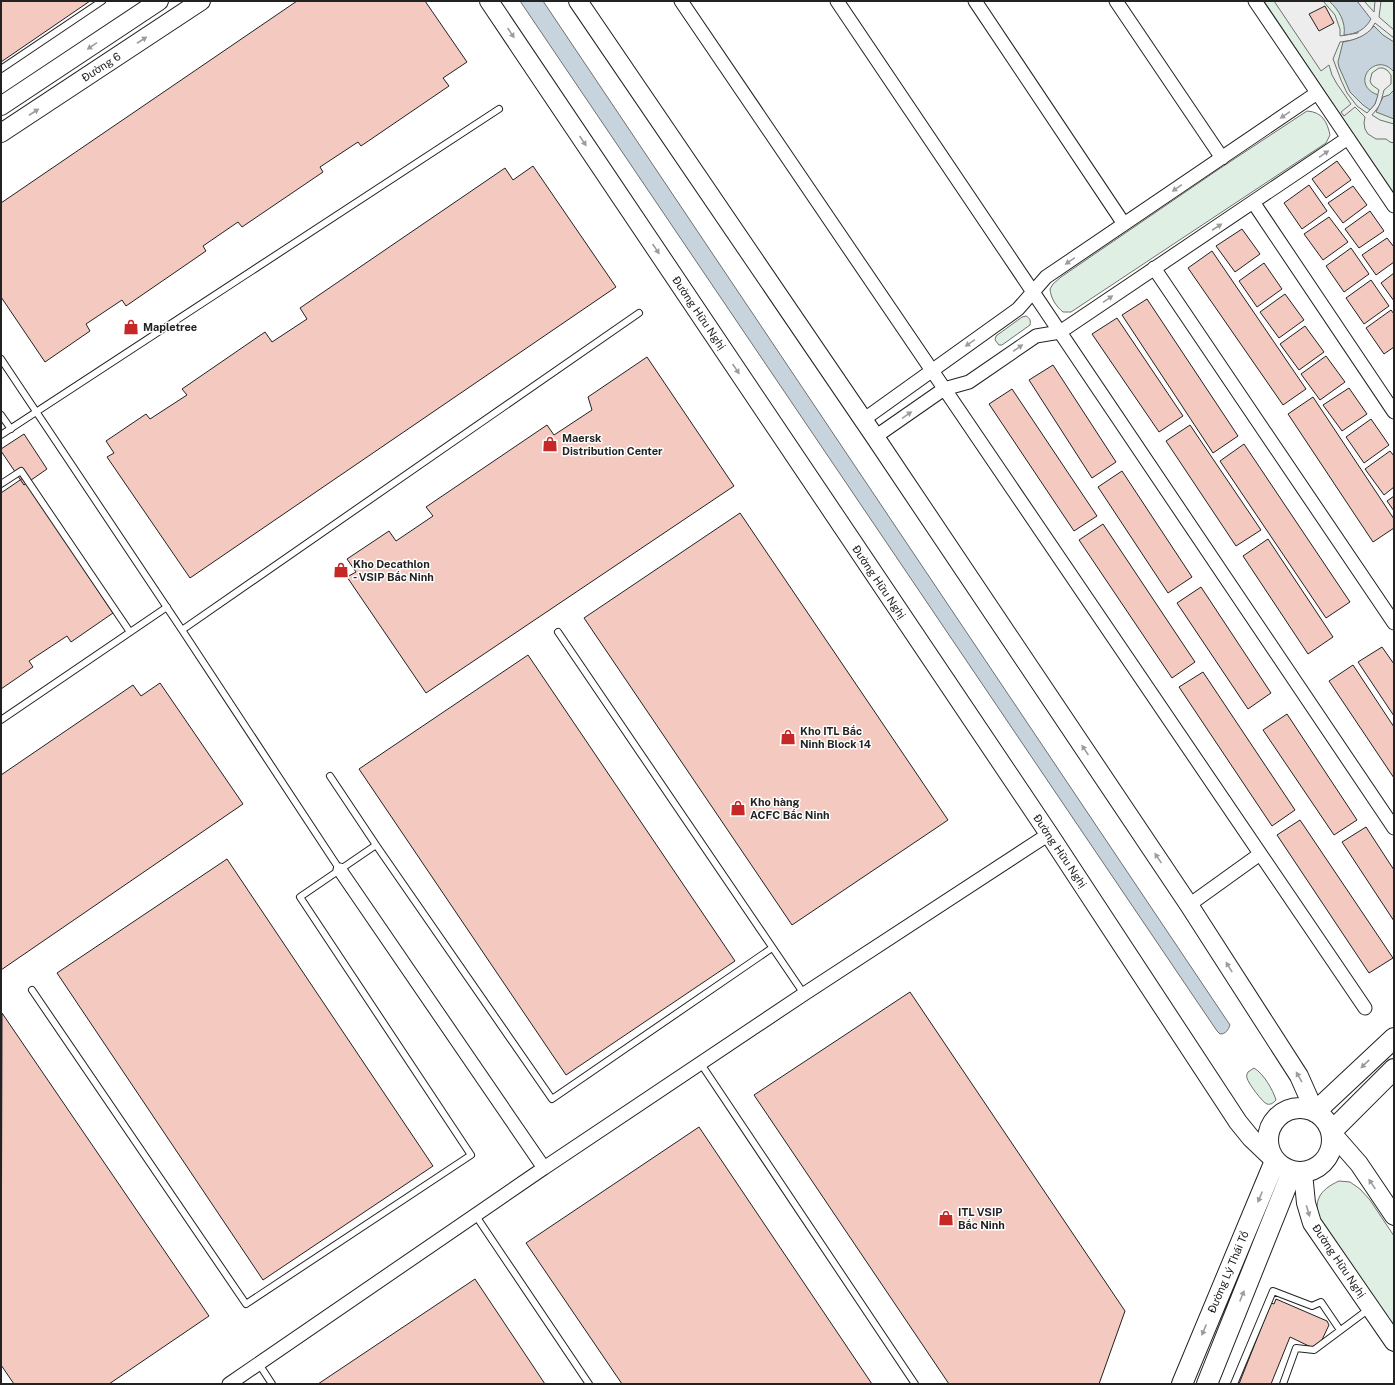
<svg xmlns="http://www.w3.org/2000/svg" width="1395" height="1385" font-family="'Public Sans',sans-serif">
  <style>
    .green { fill: #e0efe3; stroke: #6f6f6f }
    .parking { fill: #ededed; stroke: #6f6f6f }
    .water { fill: #c7d3dd; stroke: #6f6f6f }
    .building { fill: #f3c9c0; stroke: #222 }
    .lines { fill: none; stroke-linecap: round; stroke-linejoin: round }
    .lane-casing { stroke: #222; stroke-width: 8 }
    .street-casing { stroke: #222; stroke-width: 15 }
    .secondary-casing { stroke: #222; stroke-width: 20 }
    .primary-casing { stroke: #222; stroke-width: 22 }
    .lane { stroke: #fff; stroke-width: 6 }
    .street { stroke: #fff; stroke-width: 13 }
    .secondary { stroke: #fff; stroke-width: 18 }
    .primary { stroke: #fff; stroke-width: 20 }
    .oneway { fill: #9c9c9c }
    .labels { text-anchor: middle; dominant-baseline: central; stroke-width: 3; stroke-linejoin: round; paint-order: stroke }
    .street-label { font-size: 11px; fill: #222; stroke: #fff }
    .poi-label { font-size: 11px; font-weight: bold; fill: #222; stroke: #fff; text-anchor: start }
  </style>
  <rect width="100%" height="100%" fill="#fff"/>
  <!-- green -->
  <path class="green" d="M1264,1H1394V195Z
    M1307,111C1322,112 1327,121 1330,135L1326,143L1080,306L1071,312H1063C1056,306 1051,299 1050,289L1053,284L1061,277L1219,169Z
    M1026,316C1030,318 1031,321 1030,325L1002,345H999L995,340L996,336L1022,317Z
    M1254,1068C1264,1074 1273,1090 1276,1100C1273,1103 1271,1105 1267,1104C1263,1103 1248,1083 1247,1078C1246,1075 1247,1075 1248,1072Z
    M1339,1181L1350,1182L1360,1189L1370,1200L1394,1236V1328L1321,1222C1312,1202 1319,1190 1339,1181Z"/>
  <!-- parking -->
  <path class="parking" d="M1274,1H1323L1335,15L1340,29V36L1358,33L1361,8L1357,1H1364L1374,12L1375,1H1381L1379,17L1394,30V38L1375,23L1370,31L1363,36L1353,40L1340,42L1333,59L1341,80L1347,93L1357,106L1367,113L1375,104L1379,90L1372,85L1370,81L1372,73L1379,68H1383L1387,70L1391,75V84L1384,90L1380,105L1372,115L1380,120L1394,124V143L1390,142L1386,139H1376L1368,134L1365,129L1364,123L1365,117L1355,107L1344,116L1341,112L1351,104L1337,84L1332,75L1329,65L1321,71Z"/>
  <!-- water -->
  <path class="water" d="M520,1H543L1230,1025C1228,1030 1226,1034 1220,1034L1217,1031Z
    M1329,1H1357L1371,19C1365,30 1356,34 1344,35C1346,22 1339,10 1329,1Z
    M1374,26L1383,35L1394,42V72C1376,50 1348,84 1378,95L1375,104L1370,110L1363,105L1350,92L1339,67L1338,62L1343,42C1355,40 1366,36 1374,26Z
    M1394,90V119L1376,112L1383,97L1389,95Z"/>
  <!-- building -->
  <path class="building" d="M1,1H90L1,62Z
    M297,1H425L467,62L443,78L449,86L361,146L358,142L320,167L323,172L242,227L238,222L203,246L206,251L126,306L122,300L86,324L90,331L45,362L1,297V203Z
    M1325,6L1334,23L1319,31L1309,14Z
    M1337,161L1351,180L1326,198L1312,179Z
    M533,166L616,287L190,578L107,457L114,453L106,441L146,414L150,419L187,395L182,389L265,332L272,342L307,319L300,308L505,168L513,180Z
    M1309,185L1327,211L1302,229L1284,203Z
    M1353,186L1367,205L1343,223L1328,203Z
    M1370,211L1384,231L1359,248L1345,229Z
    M1329,217L1348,242L1323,260L1304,234Z
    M1242,229L1260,254L1235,272L1216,246Z
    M1387,238L1394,247V262L1376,275L1362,255Z
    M1351,248L1369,274L1344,292L1326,266Z
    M1212,251L1306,389L1283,405L1188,268Z
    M1264,263L1282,289L1257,307L1239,281Z
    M1394,273V301L1381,283Z
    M1371,280L1389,306L1364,324L1346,298Z
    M1285,294L1304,320L1279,338L1260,312Z
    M1147,299L1238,436L1213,453L1122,315Z
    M1391,310L1394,314V347L1384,354L1366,328Z
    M1117,318L1183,416L1159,432L1092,334Z
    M1305,326L1324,352L1299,370L1280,344Z
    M1326,356L1345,382L1320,400L1301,374Z
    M647,357L734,486L426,693L347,577L356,572L347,559L389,531L396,541L433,516L426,507L547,425L554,435L592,410L588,397Z
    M1053,365L1116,462L1092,478L1029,380Z
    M1349,388L1367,414L1342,431L1323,405Z
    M1012,389L1097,516L1074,531L989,404Z
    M1313,397L1394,519V528L1373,542L1288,414Z
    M1371,419L1389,445L1364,463L1346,437Z
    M1190,425L1261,530L1236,546L1166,441Z
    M24,434L47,469L24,485L1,451V449Z
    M1244,444L1350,602L1326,618L1220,461Z
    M1390,451L1394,456V487L1384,495L1365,469Z
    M1122,471L1192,577L1168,593L1098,487Z
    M23,478L113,613L71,642L67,636L29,661L33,667L1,689V493Z
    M1394,496V511L1387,501Z
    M740,513L948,820L792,925L584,618Z
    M1103,524L1195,662L1172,678L1079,540Z
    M1268,539L1333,637L1308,654L1243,556Z
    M1201,587L1271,693L1248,709L1177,603Z
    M1382,647L1394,664V716L1358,662Z
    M528,655L735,961L566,1075L359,769Z
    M1353,665L1394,727V778L1329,681Z
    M1203,672L1295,810L1272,826L1179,687Z
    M160,683L243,804L1,970V775L133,685L141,696Z
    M1287,714L1357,820L1334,835L1263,730Z
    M1300,820L1393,958L1369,973L1277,835Z
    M1366,827L1394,870V921L1342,842Z
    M227,859L433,1166L263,1280L57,973Z
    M910,992L1125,1311L1099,1384H949L754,1095Z
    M2,1013L209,1316L109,1384H14L1,1365Z
    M699,1127L872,1384H622L526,1243Z
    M475,1279L545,1384H318Z
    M1276,1299L1327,1321L1329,1325L1320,1344L1313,1348L1290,1337L1271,1384H1239L1271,1303L1274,1304Z"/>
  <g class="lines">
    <defs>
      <path id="lane" d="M1,69L102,1
        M1,359L182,630L340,870
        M1,415L11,429
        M1,435L499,109
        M1,484L21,471L130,632
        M182,630L639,313
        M558,632L804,994
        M1,720L167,607
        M330,776L376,845
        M32,990L246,1304L471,1155L300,897L376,845L552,1099L772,948
        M701,1064L915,1384
        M476,1216L589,1384
        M259,1364L272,1384
        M1234,1384L1273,1291L1312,1306L1321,1302L1340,1330
        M1283,1384L1296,1348L1314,1350L1369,1309"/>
      <path id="street" d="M681,1L1365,1008
        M837,1L1394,828
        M975,1L1124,224
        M1116,1L1222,158
        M1255,1L1394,206
        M1253,202L1394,412
        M1154,268L1394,623
        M863,420L1018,309L1046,277L1317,93
        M875,437L944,389L969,382L1036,336L1060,332L1348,138
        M340,870L544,1168L804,994L1049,834
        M1189,905L1260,854
        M229,1384L544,1168"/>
      <path id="secondary" d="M489,1L1049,834L1238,1122L1251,1138L1273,1159
        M578,1L875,437L1189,905L1299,1076L1315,1112
        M1,106L159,1
        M1,133L201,1
        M1331,1132L1359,1164L1394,1216
        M1303,1173L1306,1203L1312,1223L1394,1342"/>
      <path id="primary" d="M1268 1140a32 32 0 1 1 64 0a32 32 0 1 1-64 0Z
        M1315,1112L1394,1038
        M1331,1132L1394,1069
        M1182,1384L1275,1161
        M1207,1384L1292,1172"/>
    </defs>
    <!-- lane casing -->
    <use href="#lane" class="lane-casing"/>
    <!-- street casing -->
    <use href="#street" class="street-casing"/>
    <!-- secondary casing -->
    <use href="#secondary" class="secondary-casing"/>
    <!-- primary casing -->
    <use href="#primary" class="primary-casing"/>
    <!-- lane -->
    <use href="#lane" class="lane"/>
    <!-- street -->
    <use href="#street" class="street"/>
    <!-- secondary -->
    <use href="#secondary" class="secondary"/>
    <!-- primary -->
    <use href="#primary" class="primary"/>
  </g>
  <!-- one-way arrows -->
  <defs><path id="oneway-solid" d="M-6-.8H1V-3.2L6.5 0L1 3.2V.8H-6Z"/></defs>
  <g class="oneway">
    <use href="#oneway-solid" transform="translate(511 33) rotate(56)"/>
    <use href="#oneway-solid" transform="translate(142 40) rotate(-33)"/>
    <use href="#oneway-solid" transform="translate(92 46) rotate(146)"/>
    <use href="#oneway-solid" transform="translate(34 112) rotate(-33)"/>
    <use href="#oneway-solid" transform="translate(1285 115) rotate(146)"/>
    <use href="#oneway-solid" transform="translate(583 141) rotate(56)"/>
    <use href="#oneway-solid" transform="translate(1324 154) rotate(-34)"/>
    <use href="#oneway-solid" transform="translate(1177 188) rotate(146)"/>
    <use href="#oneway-solid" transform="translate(1217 227) rotate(-33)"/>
    <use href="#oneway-solid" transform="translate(656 249) rotate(56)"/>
    <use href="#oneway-solid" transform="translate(1070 261) rotate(146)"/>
    <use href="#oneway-solid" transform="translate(1108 299) rotate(-34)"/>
    <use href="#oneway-solid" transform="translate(970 343) rotate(145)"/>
    <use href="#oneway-solid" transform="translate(1018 348) rotate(-34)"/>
    <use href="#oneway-solid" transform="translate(736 369) rotate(56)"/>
    <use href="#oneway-solid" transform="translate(907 415) rotate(-35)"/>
    <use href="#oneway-solid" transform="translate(1085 750) rotate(-124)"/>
    <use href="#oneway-solid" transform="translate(1158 858) rotate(-124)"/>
    <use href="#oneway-solid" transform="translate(1229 967) rotate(-122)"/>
    <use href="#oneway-solid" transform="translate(1365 1064) rotate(136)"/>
    <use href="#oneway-solid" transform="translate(1299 1077) rotate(-120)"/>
    <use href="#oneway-solid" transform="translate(1372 1184) rotate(-124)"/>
    <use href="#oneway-solid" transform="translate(1260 1197) rotate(113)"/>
    <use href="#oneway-solid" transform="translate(1308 1211) rotate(74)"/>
    <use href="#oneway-solid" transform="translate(1242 1296) rotate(-68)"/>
    <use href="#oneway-solid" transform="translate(1204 1330) rotate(113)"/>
  </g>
  <!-- icons -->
  <defs>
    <symbol id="shop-bare" viewBox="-9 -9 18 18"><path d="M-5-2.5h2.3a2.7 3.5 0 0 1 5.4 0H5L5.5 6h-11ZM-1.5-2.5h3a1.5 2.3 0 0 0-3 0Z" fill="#c62828" stroke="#fff" stroke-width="2.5" paint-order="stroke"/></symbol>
  </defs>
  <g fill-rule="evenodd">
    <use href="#shop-bare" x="120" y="316" width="22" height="22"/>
    <use href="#shop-bare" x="539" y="433" width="22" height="22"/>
    <use href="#shop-bare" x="330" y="559" width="22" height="22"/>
    <use href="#shop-bare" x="777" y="726" width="22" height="22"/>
    <use href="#shop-bare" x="727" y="797" width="22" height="22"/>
    <use href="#shop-bare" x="935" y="1207" width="22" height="22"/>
  </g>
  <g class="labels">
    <!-- street labels -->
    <g class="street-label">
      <text transform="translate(101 67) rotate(-33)">Đường 6</text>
      <text transform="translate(699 313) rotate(56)">Đường Hữu Nghị</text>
      <text transform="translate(879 582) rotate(56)">Đường Hữu Nghị</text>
      <text transform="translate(1060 851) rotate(56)">Đường Hữu Nghị</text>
      <text transform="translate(1339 1261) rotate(56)">Đường Hữu Nghị</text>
      <text transform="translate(1228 1272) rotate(-67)">Đường Lý Thái Tổ</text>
    </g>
    <!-- poi labels -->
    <g class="poi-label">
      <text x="143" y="327">Mapletree</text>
      <text x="562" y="438">Maersk<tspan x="562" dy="13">Distribution Center</tspan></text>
      <text x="353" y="564">Kho Decathlon<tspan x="353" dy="13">- VSIP Bắc Ninh</tspan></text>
      <text x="800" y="731">Kho ITL Bắc<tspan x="800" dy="13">Ninh Block 14</tspan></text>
      <text x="750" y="802">Kho hàng<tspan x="750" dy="13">ACFC Bắc Ninh</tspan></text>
      <text x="958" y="1212">ITL VSIP<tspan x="958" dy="13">Bắc Ninh</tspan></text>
    </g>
  </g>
  <!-- border -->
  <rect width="1395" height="1385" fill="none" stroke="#222222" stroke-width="4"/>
</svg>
